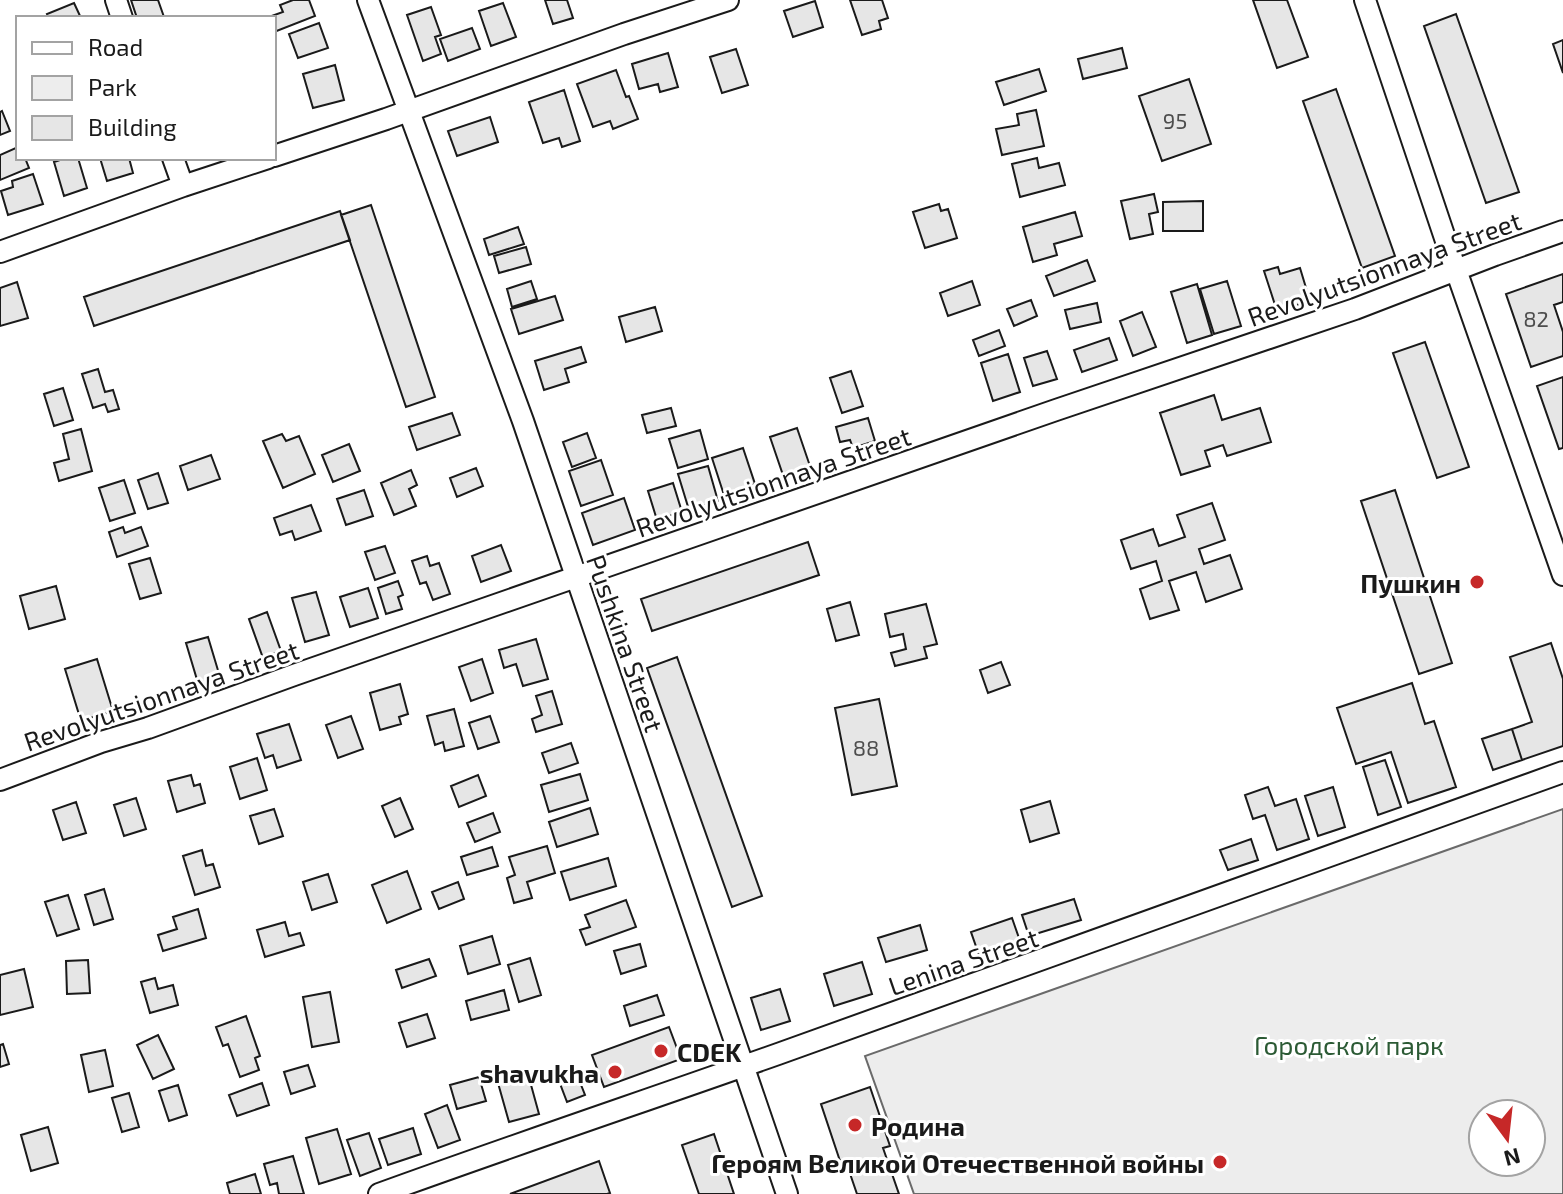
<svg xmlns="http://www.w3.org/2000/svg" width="1563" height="1194" font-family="'Exo 2',sans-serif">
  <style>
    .green { fill: #ededed; stroke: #6a6a6a; stroke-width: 2; fill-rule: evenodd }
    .building { fill: #e6e6e6; stroke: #1a1a1a; stroke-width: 2 }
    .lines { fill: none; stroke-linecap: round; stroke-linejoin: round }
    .minor-casing { stroke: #1a1a1a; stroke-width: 24 }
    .minor { stroke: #fff; stroke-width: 20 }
    .poi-dot { fill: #c62828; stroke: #fff; stroke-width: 3 }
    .labels { text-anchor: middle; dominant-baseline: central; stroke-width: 6; stroke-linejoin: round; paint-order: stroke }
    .number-label { font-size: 22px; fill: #4d4d4d }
    .street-label { font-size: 26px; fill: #1a1a1a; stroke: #fff }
    .poi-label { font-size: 26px; font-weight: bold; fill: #1a1a1a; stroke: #fff; text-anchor: end }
    .park-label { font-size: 26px; fill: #2b5a34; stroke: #fff }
  </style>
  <rect width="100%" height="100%" fill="#fff"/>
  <!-- green -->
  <path class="green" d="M1563,809V1194H914L865,1056ZM1483,1114H1531V1162H1483Z"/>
  <!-- building -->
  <path class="building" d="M131,0H158L164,17L137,18Z
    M293,0H309L315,16L274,32V18H266L283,12L280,5Z
    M545,0H567L573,18L553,24Z
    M850,0H882L888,18L879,21L881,29L862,35Z
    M1253,0H1287L1308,57L1277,68Z
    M815,1L823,27L793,37L784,11Z
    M74,3L81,18H49L47,14Z
    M503,3L516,37L491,46L479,11Z
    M431,7L441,35L435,37L441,54L423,61L407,15Z
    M1456,14L1519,192L1486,203L1424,26Z
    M319,23L328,48L298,58L289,34Z
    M472,28L480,49L448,61L440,39Z
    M1563,40V73L1553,44Z
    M1122,48L1127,68L1083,79L1078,59Z
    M736,49L748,85L722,93L710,57Z
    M668,53L678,87L660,92L658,84L639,89L632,64Z
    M335,65L344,100L313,108L303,74Z
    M1039,69L1046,91L1004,105L996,82Z
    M616,70L626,97L629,96L638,119L613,129L610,121L593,127L577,84Z
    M1189,79L1211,144L1162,161L1139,96Z
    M1336,89L1395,256L1362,268L1303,101Z
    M564,90L580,141L562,147L559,138L543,143L529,102Z
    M1036,110L1044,146L1002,155L996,129L1019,125L1017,114Z
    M2,111L10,131L0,135V112Z
    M490,117L498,142L457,156L448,131Z
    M18,147V158H25L29,168L0,180V155Z
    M66,158H78L87,188L64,196L54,162Z
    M100,158H129L133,173L107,181Z
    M1037,158L1039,168L1059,163L1065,185L1020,197L1012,164Z
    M33,174L43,204L8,215L1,191L13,187L12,181Z
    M1154,194L1158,212L1149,214L1153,234L1130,239L1121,201Z
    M1203,201V231H1163V202Z
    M939,204L941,211L948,209L957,238L925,248L913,212Z
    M371,205L435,397L406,407L341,215Z
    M340,211L350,240L94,326L84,297Z
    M1075,212L1082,236L1054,244L1057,255L1033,262L1023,227Z
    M518,227L524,244L489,255L484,239Z
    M526,247L531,264L499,273L494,256Z
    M1087,260L1095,281L1054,296L1046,276Z
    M1278,267L1280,274L1300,268L1310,301L1277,311L1264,271Z
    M1563,274V302L1554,305L1563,332V356L1531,367L1506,294Z
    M531,281L537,299L512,307L507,289Z
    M972,281L980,305L948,316L940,293Z
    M1227,281L1241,326L1214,334L1200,289Z
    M17,282L28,318L0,326V288Z
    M1197,284L1212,335L1187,343L1171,292Z
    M555,296L563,320L519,334L511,309Z
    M1031,300L1037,316L1014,326L1007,309Z
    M1097,303L1101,322L1070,329L1065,310Z
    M655,307L662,331L626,342L619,317Z
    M1142,312L1156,347L1133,356L1120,321Z
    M999,330L1005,346L979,356L973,340Z
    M1109,338L1117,360L1082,372L1074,350Z
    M1425,342L1469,467L1437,478L1393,353Z
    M581,347L586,362L565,369L569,382L544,390L535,361Z
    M1047,351L1057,379L1033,386L1024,358Z
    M1008,354L1020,392L993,401L981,363Z
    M98,369L105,392L113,390L119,409L108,412L105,404L93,408L82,374Z
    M851,371L863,406L842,413L830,378Z
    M1563,377V448L1559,449L1537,386Z
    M63,388L73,420L54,426L44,394Z
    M1214,395L1222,420L1260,408L1271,442L1227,456L1223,445L1205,451L1210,466L1181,475L1160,413Z
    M671,408L676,426L647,433L642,415Z
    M452,413L460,435L417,450L409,427Z
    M868,418L875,441L853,448L850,440L840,442L836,427Z
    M797,428L811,469L784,478L770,437Z
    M81,429L92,471L59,481L54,463L69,459L63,434Z
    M700,430L708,459L678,468L669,439Z
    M587,433L596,458L572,467L563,442Z
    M282,434L286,441L299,436L315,474L283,488L263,441Z
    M349,444L360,471L333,482L322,455Z
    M743,448L755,484L724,495L712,458Z
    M211,455L220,479L188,490L180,466Z
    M601,460L613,495L581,506L569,471Z
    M708,466L718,501L689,510L678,474Z
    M476,468L483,486L457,497L450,478Z
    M411,470L417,485L409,489L416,506L394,515L381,483Z
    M158,473L168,503L148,509L138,480Z
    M124,480L135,513L110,521L99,488Z
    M673,483L682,512L657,520L648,491Z
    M364,490L373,516L346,525L337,499Z
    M1395,490L1452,663L1419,674L1361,501Z
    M624,498L635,530L593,545L582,513Z
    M1212,503L1225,540L1199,549L1204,564L1230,555L1242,589L1206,602L1196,572L1169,581L1179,610L1150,619L1140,589L1162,581L1156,561L1131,569L1121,540L1153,529L1159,546L1185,537L1177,515Z
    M311,505L321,531L295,540L292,531L280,535L274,518Z
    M123,527L125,533L141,527L148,546L117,557L109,532Z
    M808,542L819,575L652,631L641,599Z
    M501,545L511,571L481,582L472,556Z
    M385,546L395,573L375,580L365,552Z
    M427,556L430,566L439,563L450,594L433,600L426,582L420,584L412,561Z
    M150,558L161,593L140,599L129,564Z
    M398,581L403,595L398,597L402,609L386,614L378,588Z
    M56,586L65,619L29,629L20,596Z
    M368,588L378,618L350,627L340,597Z
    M316,592L329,635L305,642L292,598Z
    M850,602L859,635L836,641L827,609Z
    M926,604L937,644L924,647L927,658L895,666L891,653L906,649L903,634L890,637L885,614Z
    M267,612L281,651L263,658L249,619Z
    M208,637L220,677L198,683L186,643Z
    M536,639L548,679L523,686L516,664L504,668L499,650Z
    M1551,643L1563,679V746L1522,760L1512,729L1532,722L1510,657Z
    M677,657L762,896L732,907L647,668Z
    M97,659L113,711L81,721L65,669Z
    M482,659L493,693L471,701L459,667Z
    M1001,662L1010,685L988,693L980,670Z
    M1412,683L1425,724L1434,721L1456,787L1408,803L1391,752L1356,764L1337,708Z
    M400,684L408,714L399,717L401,724L380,730L370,693Z
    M552,691L562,724L536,732L532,719L542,715L536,696Z
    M879,699L897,786L852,795L835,708Z
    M454,709L464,746L445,751L443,742L435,745L427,716Z
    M351,716L363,749L338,758L326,725Z
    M490,716L499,742L478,749L469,723Z
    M289,724L301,760L277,768L273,755L265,758L257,734Z
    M1512,729L1522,760L1493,770L1482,739Z
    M571,743L578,763L549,773L542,753Z
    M257,758L267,790L240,799L230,767Z
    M1385,760L1401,807L1378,815L1363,767Z
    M580,774L588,800L549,812L541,785Z
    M191,775L194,786L200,784L205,803L177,812L168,781Z
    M478,775L486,796L459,807L451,786Z
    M1268,787L1275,806L1296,799L1309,839L1277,850L1265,815L1253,819L1245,795Z
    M1333,787L1345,827L1318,836L1305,796Z
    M136,798L146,829L124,836L114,805Z
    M400,798L413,829L395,837L382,806Z
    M1050,801L1059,833L1030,842L1021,810Z
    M76,802L86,833L63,840L53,810Z
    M590,808L598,834L557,847L549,822Z
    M274,809L283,836L259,844L250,816Z
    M493,813L500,832L475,842L467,823Z
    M1251,839L1258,860L1228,870L1220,850Z
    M547,846L555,873L527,882L532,898L514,903L507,878L515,875L509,857Z
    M492,847L498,866L467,875L461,857Z
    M202,850L206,866L213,864L220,887L195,895L183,856Z
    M608,858L616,886L570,900L561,872Z
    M407,871L421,909L387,923L372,885Z
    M328,874L337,902L312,910L303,882Z
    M458,882L464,899L439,909L432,892Z
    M104,889L113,919L94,925L85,895Z
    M68,895L79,929L57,936L45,902Z
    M1074,899L1081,920L1029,936L1022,915Z
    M626,900L636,927L586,945L580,930L590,927L585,915Z
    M198,909L206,938L163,951L158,935L177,929L173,917Z
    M1012,918L1020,941L979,955L971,932Z
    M285,922L289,936L300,933L304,945L265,957L257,930Z
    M920,925L927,950L886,962L878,938Z
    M492,936L500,964L468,974L460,946Z
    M640,944L646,966L621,974L614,951Z
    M530,958L541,995L519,1002L508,965Z
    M429,959L436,976L402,988L396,970Z
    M88,960L90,993L67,994L66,961Z
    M862,962L872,994L834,1006L824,974Z
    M24,969L33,1007L0,1015V975Z
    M155,978L158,989L173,985L178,1005L150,1013L141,982Z
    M780,989L790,1021L761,1030L751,998Z
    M504,990L509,1010L471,1020L466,1001Z
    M330,992L339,1042L312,1047L303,997Z
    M657,995L664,1015L630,1026L624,1006Z
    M427,1014L435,1038L407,1047L399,1023Z
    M246,1016L260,1056L255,1058L259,1070L240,1077L228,1044L223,1046L216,1027Z
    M669,1027L681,1059L604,1087L592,1055Z
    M158,1035L174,1069L153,1079L137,1045Z
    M3,1044L9,1064L0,1067V1045Z
    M105,1050L113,1086L89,1092L81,1055Z
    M308,1065L315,1086L291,1094L284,1072Z
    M574,1067L585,1095L567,1102L556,1073Z
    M528,1074L539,1114L509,1122L498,1083Z
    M479,1077L486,1101L457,1109L450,1085Z
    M262,1083L269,1105L237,1116L229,1095Z
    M178,1085L187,1115L169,1121L159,1091Z
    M870,1087L890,1146L883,1148L899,1194H857L845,1159L840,1161L821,1104Z
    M129,1093L139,1127L122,1132L112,1098Z
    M447,1105L460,1140L438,1148L425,1114Z
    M48,1127L58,1163L31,1171L21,1135Z
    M413,1128L421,1154L388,1165L379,1139Z
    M337,1129L351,1174L319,1184L306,1138Z
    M369,1133L381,1168L360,1176L347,1140Z
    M714,1134L734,1194H699L682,1145Z
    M293,1156L304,1194H279L277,1183L270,1185L264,1164Z
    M599,1161L610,1193L607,1194H510Z
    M255,1174L261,1194H230L227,1183Z"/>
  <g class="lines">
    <defs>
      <path id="minor" d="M116,0L122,18
        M368,0L523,421L787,1194
        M1365,0L1449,250L1563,575
        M274,156L386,119L624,34L728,0
        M173,158L183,186
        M0,252L183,186L268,158
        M0,780L101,742L148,728L294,675L1056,410L1355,309L1495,255L1563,231
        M379,1194C511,1146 645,1101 778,1054C1040,961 1302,868 1563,772"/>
    </defs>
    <!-- minor casing -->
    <use href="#minor" class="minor-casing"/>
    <!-- minor -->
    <use href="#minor" class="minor"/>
  </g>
  <!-- markers -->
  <g class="poi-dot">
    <circle cx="1477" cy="582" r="8"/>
    <circle cx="661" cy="1051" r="8"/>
    <circle cx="615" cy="1072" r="8"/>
    <circle cx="855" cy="1125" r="8"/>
    <circle cx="1220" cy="1162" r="8"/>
  </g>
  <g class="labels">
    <!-- number labels -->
    <g class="number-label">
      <text x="1175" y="120">95</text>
      <text x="1536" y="318">82</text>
      <text x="866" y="747">88</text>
    </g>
    <!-- street labels -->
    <g class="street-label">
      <text transform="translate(1384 268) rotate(-20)">Revolyutsionnaya Street</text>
      <text transform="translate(773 481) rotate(-19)">Revolyutsionnaya Street</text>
      <text transform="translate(626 643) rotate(71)">Pushkina Street</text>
      <text transform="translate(161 695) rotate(-19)">Revolyutsionnaya Street</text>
      <text transform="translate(963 961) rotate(-19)">Lenina Street</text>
    </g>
    <!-- poi labels -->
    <g class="poi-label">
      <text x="1461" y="582">Пушкин</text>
      <text x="677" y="1051" text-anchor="start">CDEK</text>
      <text x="599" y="1072">shavukha</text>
      <text x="871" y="1125" text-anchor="start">Родина</text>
      <text x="1204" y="1162">Героям Великой Отечественной войны</text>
    </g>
    <!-- park labels -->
    <g class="park-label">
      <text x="1349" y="1044">Городской парк</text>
    </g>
  </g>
  <!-- legend -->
  <rect x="16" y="16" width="260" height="144" fill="#ffffff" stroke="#a3a3a3" stroke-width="2"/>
  <rect x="32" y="42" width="40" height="12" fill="#ffffff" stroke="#a3a3a3" stroke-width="2"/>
  <text x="88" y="56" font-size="24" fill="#1a1a1a">Road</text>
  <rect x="32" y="76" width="40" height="24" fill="#ededed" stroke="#a3a3a3" stroke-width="2"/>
  <text x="88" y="96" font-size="24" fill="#1a1a1a">Park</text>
  <rect x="32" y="116" width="40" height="24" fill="#e6e6e6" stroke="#a3a3a3" stroke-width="2"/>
  <text x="88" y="136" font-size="24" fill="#1a1a1a">Building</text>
  <!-- north arrow -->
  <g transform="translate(1507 1138) rotate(165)"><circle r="38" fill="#ffffff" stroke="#a3a3a3" stroke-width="2"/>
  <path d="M0-6L14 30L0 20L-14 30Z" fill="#c62828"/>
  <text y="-12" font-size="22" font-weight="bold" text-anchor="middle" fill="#1a1a1a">N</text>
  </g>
</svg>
